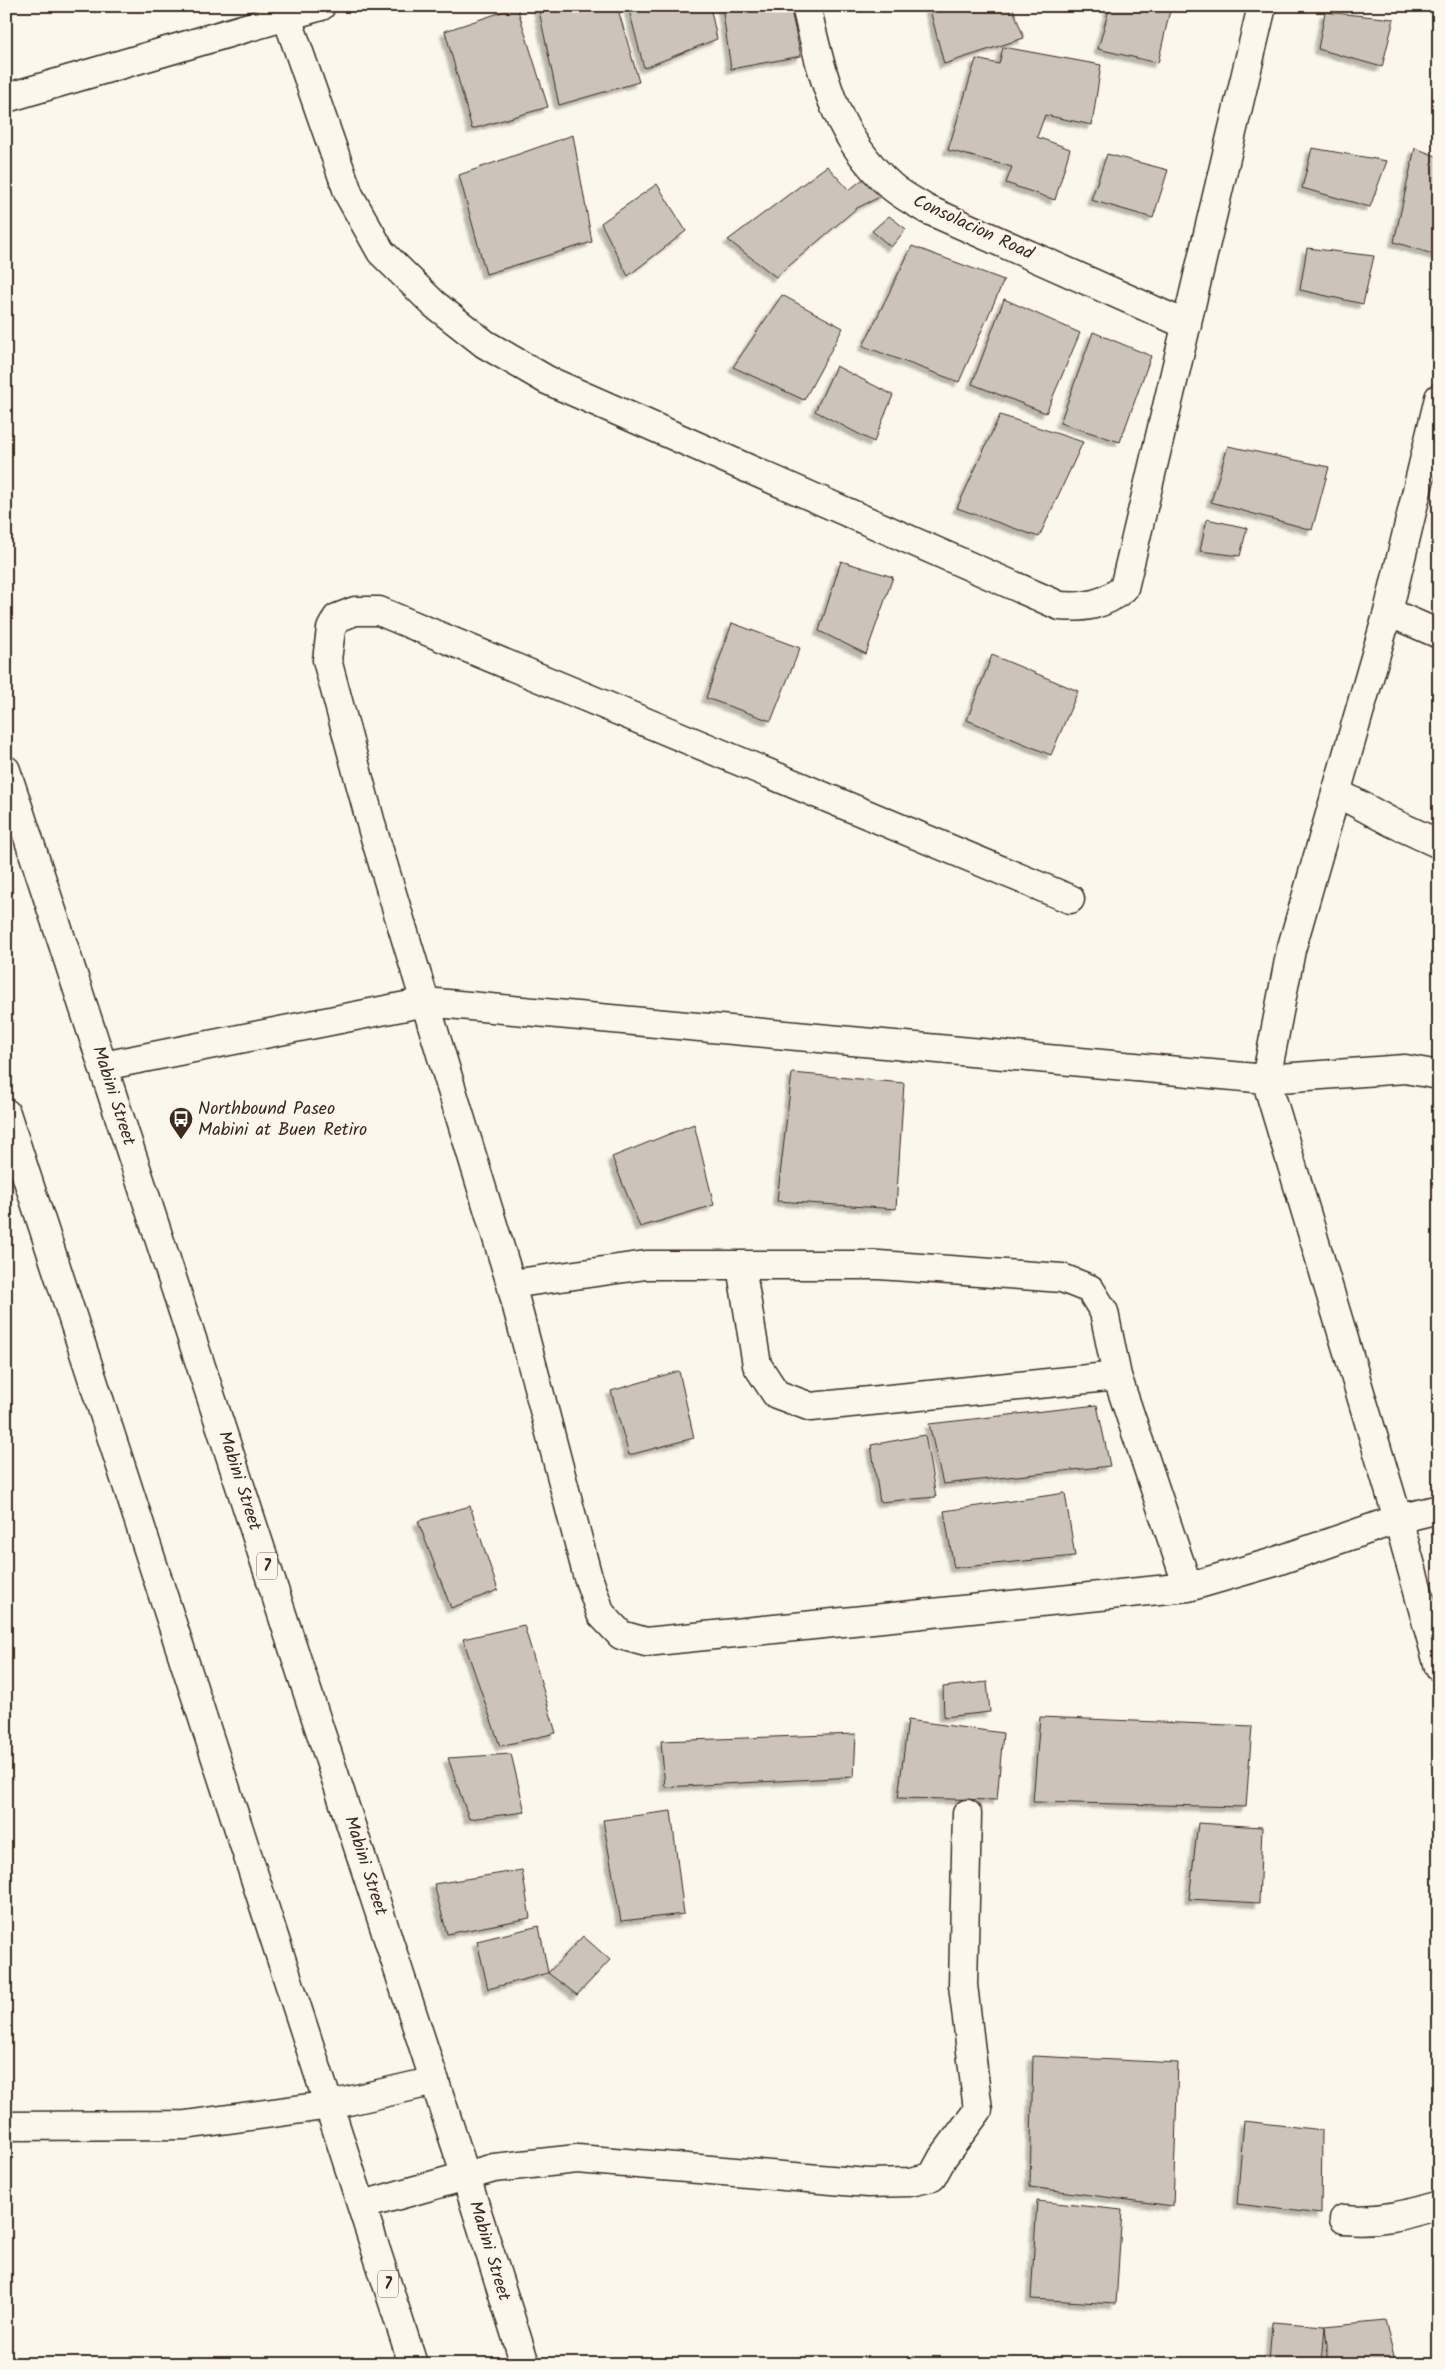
<svg xmlns="http://www.w3.org/2000/svg" width="1445" height="2370" font-family="Kalam,sans-serif">
  <style>
    .building { fill: #ccc4b9; stroke: #3b2a1e; filter: url(#shadow) }
    .lines { fill: none; stroke-linecap: round; stroke-linejoin: round }
    .minor-casing { stroke: #3b2a1e; stroke-width: 31 }
    .major-casing { stroke: #3b2a1e; stroke-width: 31 }
    .minor { stroke: #fbf7ec; stroke-width: 28 }
    .major { stroke: #fbf7ec; stroke-width: 28 }
    .labels { text-anchor: middle; dominant-baseline: central; stroke-width: 4; stroke-linejoin: round; paint-order: stroke }
    .shield { fill: #fbf7ec; stroke: #75685c; stroke-width: 1 }
    .shield-label { font-size: 16px; font-weight: bold; fill: #3b2a1e }
    .street-label { font-size: 18px; fill: #3b2a1e; stroke: #fbf7ec }
    .poi-label { font-size: 18px; fill: #3b2a1e; stroke: #fbf7ec; text-anchor: start }
  </style>
  <defs>
    <filter id="shadow"><feDropShadow dx="-4.5" dy="4.5" stdDeviation="1" flood-color="#0004"/></filter>
  </defs>
  <rect width="100%" height="100%" fill="#fbf7ec"/>
  <filter id="ink" filterUnits="userSpaceOnUse"><feTurbulence type="fractalNoise" baseFrequency=".02" numOctaves="2"/><feDisplacementMap in="SourceGraphic" scale="10" xChannelSelector="R" yChannelSelector="G"/><feConvolveMatrix kernelMatrix="1 2 1 2 8 2 1 2 1" color-interpolation-filters="sRGB"/></filter>
  <g filter="url(#ink)">
    <!-- building -->
    <path class="building" d="M538,6H617L639,82L559,105Z
      M628,6H710L717,39L644,68Z
      M722,6H790L801,56L731,69Z
      M929,6H1012L1024,38L944,64Z
      M1110,6H1171L1158,63L1098,49Z
      M517,7L548,107L472,129L445,31Z
      M1325,12L1394,19L1382,67L1318,49Z
      M1003,47L1101,65L1092,125L1045,115L1037,137L1070,149L1055,200L1006,183L1012,167L948,150L976,59L999,64Z
      M573,135L592,242L486,274L459,175Z
      M1312,148L1387,161L1370,207L1302,188Z
      M1415,148L1439,157V256L1394,242Z
      M1107,154L1168,170L1153,218L1091,200Z
      M827,166L849,190L866,177L884,195L857,208L776,277L728,240Z
      M657,184L686,231L628,276L601,223Z
      M889,216L906,229L891,247L872,231Z
      M912,246L1004,280L959,382L863,346Z
      M1307,248L1374,256L1363,304L1300,290Z
      M782,295L843,328L804,400L733,367Z
      M1004,299L1080,333L1046,413L972,384Z
      M1093,332L1151,356L1120,442L1060,423Z
      M836,366L893,395L874,442L815,411Z
      M1000,415L1083,442L1039,537L957,508Z
      M1228,446L1329,467L1312,530L1211,502Z
      M1207,519L1247,528L1240,556L1200,551Z
      M841,561L893,577L866,654L819,631Z
      M732,623L800,648L771,721L706,698Z
      M992,655L1078,691L1051,755L967,720Z
      M792,1073L904,1083L896,1209L777,1201Z
      M694,1124L714,1205L640,1227L612,1157Z
      M679,1371L694,1438L629,1455L611,1391Z
      M1097,1405L1110,1466L943,1484L929,1424Z
      M925,1435L936,1497L880,1502L871,1445Z
      M1065,1493L1075,1556L954,1568L944,1511Z
      M470,1506L498,1590L451,1608L418,1521Z
      M524,1625L556,1733L500,1746L463,1639Z
      M987,1682L990,1712L944,1717L943,1687Z
      M1040,1717L1252,1726L1246,1807L1033,1802Z
      M908,1720L1003,1733L997,1800L898,1798Z
      M856,1734L854,1777L665,1787L661,1741Z
      M511,1754L525,1812L469,1819L448,1758Z
      M671,1811L684,1914L621,1921L603,1820Z
      M1198,1823L1262,1827L1259,1903L1189,1899Z
      M522,1870L530,1918L447,1934L434,1884Z
      M539,1926L548,1973L488,1989L477,1941Z
      M583,1936L610,1960L577,1995L548,1973Z
      M1033,2056L1178,2063L1173,2206L1030,2187Z
      M1244,2121L1322,2130L1321,2214L1237,2204Z
      M1037,2201L1122,2210L1116,2304L1031,2299Z
      M1385,2320L1396,2364H1329L1325,2326Z
      M1272,2322L1325,2326L1322,2364H1269Z"/>
    <g class="lines">
      <defs>
        <path id="minor" d="M283,6L349,195L381,252L434,304L485,344L547,380L1060,606C1085,608 1104,605 1124,588L1262,6
          M806,6C823,77 834,135 891,186C901,195 915,202 926,209L1187,325
          M6,98L321,6
          M1439,398L1388,612L1291,950L1266,1079L1398,1519L1439,1667
          M1388,612L1439,634
          M1336,792L1391,822L1439,844
          M103,1066L426,1002L1266,1079L1405,1069L1439,1075
          M741,1266L757,1365L776,1394L811,1407L1117,1376
          M511,1284L646,1265H879L1062,1278L1090,1289L1104,1312L1117,1376L1188,1587L646,1642L621,1635L601,1614L587,1574L511,1284L373,831L327,660L331,629L337,618L355,611H379L1070,899
          M1188,1587L1271,1563L1398,1519L1439,1509
          M6,2126L185,2125L331,2105L435,2081
          M363,2205L494,2168L577,2159L868,2183L910,2182L932,2177L943,2157L978,2110L963,1985L967,1814
          M1344,2219C1380,2222 1405,2215 1439,2205"/>
        <path id="major" d="M6,770L466,2177L525,2364
          M6,1113L413,2364"/>
      </defs>
      <!-- minor casing -->
      <use href="#minor" class="minor-casing"/>
      <!-- major casing -->
      <use href="#major" class="major-casing"/>
      <!-- minor -->
      <use href="#minor" class="minor"/>
      <!-- major -->
      <use href="#major" class="major"/>
    </g>
  </g>
  <!-- icons -->
  <defs>
    <symbol id="bus-pin" viewBox="-11 -11 22 30"><path d="M0 17L-7.5 6A9.5 9.5 0 1 1 7.5 6Z" fill="#3b2a1e" stroke="#fbf7ec"/><path d="M-5-6H5V4H4V6H2V4H-2V6H-4V4H-5ZM-3.5-4V0h7V-4ZM-3.5 1.2v1.5H-2V1.2ZM2 1.2v1.5H3.5V1.2Z" fill="#fff"/></symbol>
  </defs>
  <g fill-rule="evenodd">
    <use href="#bus-pin" x="167" y="1105" width="28" height="38"/>
  </g>
  <g class="labels">
    <!-- shield labels -->
    <g class="shield">
      <rect x="257" y="1552.5" width="20" height="27" rx="4"/>
      <rect x="378" y="2270.5" width="20" height="27" rx="4"/>
    </g>
    <g class="shield-label">
      <text x="267" y="1566">7</text>
      <text x="388" y="2284">7</text>
    </g>
    <!-- street labels -->
    <g class="street-label">
      <text transform="translate(973 228) rotate(25)">Consolacion Road</text>
      <text transform="translate(113 1096) rotate(72)">Mabini Street</text>
      <text transform="translate(239 1481) rotate(72)">Mabini Street</text>
      <text transform="translate(365 1866) rotate(72)">Mabini Street</text>
      <text transform="translate(489 2251) rotate(73)">Mabini Street</text>
    </g>
    <!-- poi labels -->
    <g class="poi-label">
      <text x="198" y="1109">Northbound Paseo<tspan x="198" dy="21">Mabini at Buen Retiro</tspan></text>
    </g>
  </g>
  <!-- margin -->
  <rect width="1445" height="2370" fill="none" stroke="#fbf7ec" stroke-width="25"/>
  <rect x="12" y="12" width="1420" height="2345" fill="none" stroke="#3b2a1e" stroke-width="2" filter="url(#ink)"/>
</svg>
